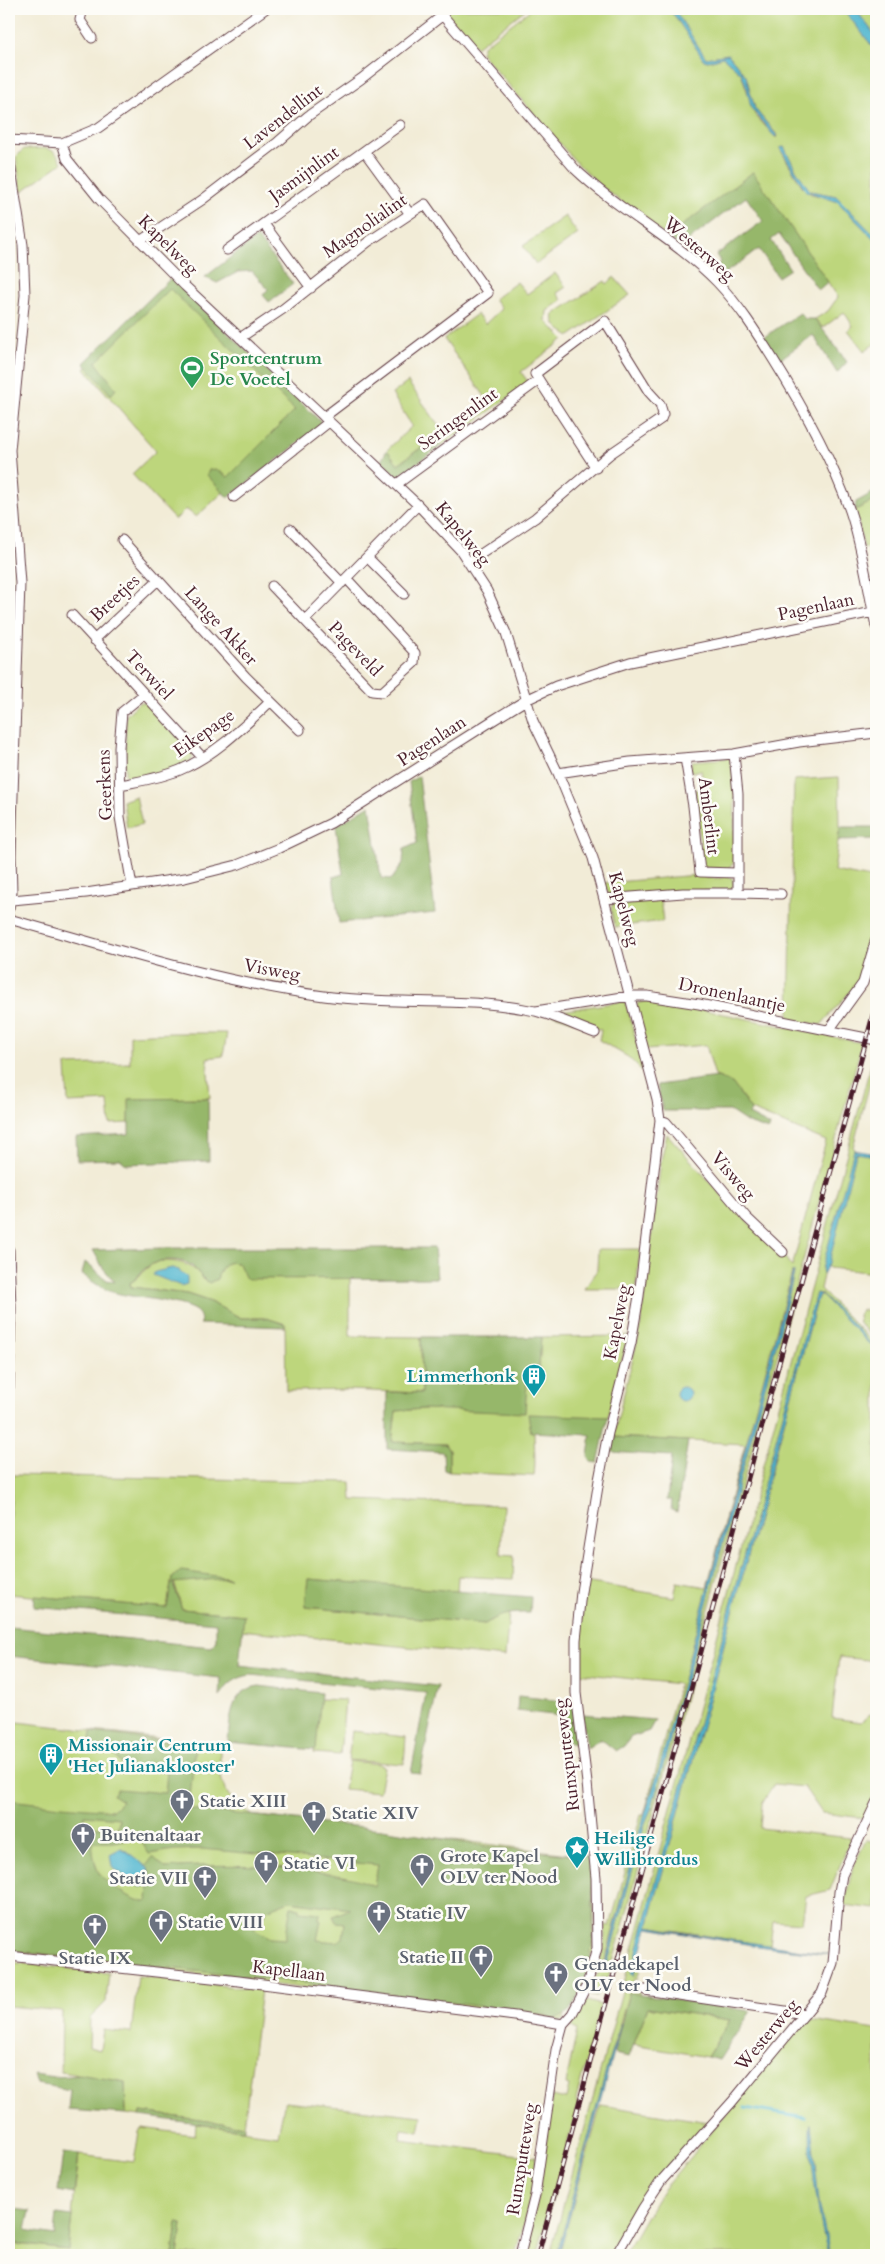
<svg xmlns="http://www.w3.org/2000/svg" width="885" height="2264" font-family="Cardo,serif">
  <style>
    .green { fill: #bdd67b; stroke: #847a53; fill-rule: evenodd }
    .forest { fill: #96b76b; stroke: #706b4b; fill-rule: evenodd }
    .water { fill: #50b6cf; stroke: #4d6a7d }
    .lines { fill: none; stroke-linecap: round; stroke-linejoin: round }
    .stream { stroke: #50b6cf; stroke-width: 3 }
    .minor-casing { stroke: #633e45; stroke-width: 11 }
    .minor { stroke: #fff; stroke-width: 9 }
    .rail-casing { stroke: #4a1f2b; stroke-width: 5 }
    .rail { stroke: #fdfcf7; stroke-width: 3; stroke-dasharray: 9; stroke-linecap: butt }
    .labels { text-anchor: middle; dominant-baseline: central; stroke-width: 5; stroke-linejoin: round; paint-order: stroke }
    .street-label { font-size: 18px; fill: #4a1f2b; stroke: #fdfcf7 }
    .leisure-label { font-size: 18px; font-weight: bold; fill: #27864d; stroke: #fdfcf7; text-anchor: start }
    .culture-label { font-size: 18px; font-weight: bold; fill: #0d838f; stroke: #fdfcf7; text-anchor: start }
    .worship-label { font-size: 18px; font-weight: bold; fill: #5b616d; stroke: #fdfcf7; text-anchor: start }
  </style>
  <rect width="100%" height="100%" fill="#fdfcf7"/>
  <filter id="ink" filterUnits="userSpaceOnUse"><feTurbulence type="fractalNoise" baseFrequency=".02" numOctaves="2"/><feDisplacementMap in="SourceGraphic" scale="10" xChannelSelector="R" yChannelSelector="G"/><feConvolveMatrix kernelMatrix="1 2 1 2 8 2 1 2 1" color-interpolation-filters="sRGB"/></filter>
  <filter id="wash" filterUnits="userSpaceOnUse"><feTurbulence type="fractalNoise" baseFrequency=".0096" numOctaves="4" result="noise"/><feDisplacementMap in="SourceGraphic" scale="20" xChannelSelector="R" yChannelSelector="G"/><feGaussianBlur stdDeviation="1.12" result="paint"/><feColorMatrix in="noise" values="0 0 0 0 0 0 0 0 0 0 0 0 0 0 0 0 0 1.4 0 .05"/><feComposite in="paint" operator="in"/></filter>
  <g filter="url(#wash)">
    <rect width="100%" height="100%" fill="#f2ecd7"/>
    <!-- green -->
    <path class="green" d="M442,9H526L476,47Z
      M531,9H667L675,16L704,60L708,61L723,57L741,73L755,115L776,138L778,136L755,109L746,76L728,54L706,58L672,9H843L876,51V235L871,232L836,196L810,191L796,170L784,147L780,149L802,186L811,194L830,198L838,202L876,241V343L864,351L848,330L853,326L844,312L823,328L815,319L828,311L838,297L753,173L667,237L601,186L575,161L481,53L483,46Z
      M855,9H876V36Z
      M24,149C43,149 54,144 62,163L21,192L16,157Z
      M565,216L578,234L536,264L523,246Z
      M555,273L566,287L557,293L562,300L547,311L546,321L564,339L521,372L529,383L441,446L435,438L398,464L387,450L412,426L392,394L408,382L447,437L491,405L444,339L477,314L485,324L501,309L494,299L517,282L527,294Z
      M614,277L630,295L570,336C562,331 551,326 554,314L605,281L607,284Z
      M171,282L305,418L196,517L186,509L175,520L132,474L156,451L85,369Z
      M876,500V547L864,548L855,510Z
      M140,702L147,703L190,750L193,755L191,761L171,771L131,779L125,775L126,715Z
      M729,758L731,760L735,791L734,862L728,870L706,868L703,867L695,793V790L704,788L701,770L693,772L690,770L692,761Z
      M839,777L840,827L834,871L876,879C876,908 877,943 864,970C854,990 835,1008 821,1025L789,1019L794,780Z
      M136,796L142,824L127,828L123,801Z
      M697,875H705L706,878H722L723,875L732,878L734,885L730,890L609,895L604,883Z
      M660,898L663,921L615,927L611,910L613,904Z
      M625,1001L646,1075L628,1057L599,1040L601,1030L548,1013Z
      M645,1001L695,1008L862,1043L621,1933L608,1979L602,1977L597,1997L587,1995L594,1975L597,1976L605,1939V1925L610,1926L641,1815H644L679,1684L578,1673L585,1582L674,1597L677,1582L707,1587L745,1444L613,1437L640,1330L661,1161L667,1134L735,1210L782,1254L792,1267L826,1141L751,1110L730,1082L715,1076L706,1045L646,1050L635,1008L638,1003ZM792,1272L794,1273L779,1334L652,1807L645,1823L606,1969L603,1968L640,1830L660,1766Z
      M172,1033H227L223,1056L207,1058L210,1098L130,1099L129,1123L110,1124L108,1101L68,1103L66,1065L130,1063V1035Z
      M876,1045V1060L853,1147L856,1150L837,1213L820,1289L876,1345V1661L839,1657L832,1718L861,1722L870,1714L876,1716V1792L864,1818L822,1813L804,1787L774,1784L762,1804L760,1828L851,1838L830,1890L806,1896L802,1923L773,1921L770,1946L648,1926L818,1297L820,1295L823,1297L821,1294L816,1293L631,1973L634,1975L639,1956L643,1958L637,1979H634L632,1985L624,1983L630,1960Z
      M860,1152L876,1156V1273L829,1268L827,1266L856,1153Z
      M598,1249H640L636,1289H585L597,1270Z
      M161,1261C181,1261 193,1264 204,1280C209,1277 215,1275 219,1271C227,1264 226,1259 239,1264L247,1278H350V1336L421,1337L422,1393L347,1390L286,1391L285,1324L266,1318H241L208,1301L187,1294L131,1287L130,1283C144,1275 143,1266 161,1261Z
      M861,1310L872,1311L871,1316L876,1317V1341L859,1323L858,1315Z
      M628,1336L608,1417L531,1431L534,1432C534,1447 536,1461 534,1476L449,1472V1451L445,1444L392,1442L396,1411L423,1409L527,1383H538L541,1337Z
      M13,1475L351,1482L352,1500L503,1505L501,1555L514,1556L513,1579L458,1576L457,1592L308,1579L305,1607L485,1624L500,1615L509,1613L505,1657L241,1630L244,1615L182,1609L174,1582L227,1577L172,1578L167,1608L9,1594V1527Z
      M318,1699L345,1700L340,1755L314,1753Z
      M9,1721L220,1746C220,1783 219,1792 251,1815L593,1857L595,1950L563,2021L9,1951Z
      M352,1731L406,1737L404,1764L348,1760Z
      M349,1761L379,1764L384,1767L379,1792L344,1789Z
      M866,1840L876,1842V1909L844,1905L853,1867Z
      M9,1962L109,1973L106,2002L90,2018L89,2047L100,2050L103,2030L131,2033L138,1976L261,1990L244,2126L141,2112L140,2116L126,2114L125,2082L61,2072L62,2011L9,2006Z
      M623,1988L639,1992L640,1995L629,1993L609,2060L557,2255H550Z
      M584,2000L601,2005L576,2100L578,2104L537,2255H524L540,2190L552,2096L566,2099L569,2085L566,2084L577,2030L568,2025L569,2023Z
      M648,2007L730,2020L707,2057L634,2044Z
      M805,2019L876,2030V2255H624L656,2200L671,2180Z
      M285,2101L422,2116L419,2131L401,2129L400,2140L536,2157L534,2186L515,2255H178L182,2224L177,2223L173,2255H9V2243L68,2250L79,2155L134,2162L139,2132L142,2128L195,2135L196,2124L278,2135Z
      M601,2105L708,2122L654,2183L612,2255H559Z"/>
    <!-- forest -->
    <path class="forest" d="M753,172L828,282L818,290L779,234L771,240L790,269L778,277L759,249L718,278L710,271L721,262L716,255L763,221L746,197L681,246L667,237Z
      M257,237L293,284L269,302L263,295L268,289L252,271L238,272L217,283L205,277Z
      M171,278L323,424L228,498L207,475L209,470L216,469L228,477L295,410L170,289L96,362L116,389L111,395L84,363Z
      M800,313L805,319H815L847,362L837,373L813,335L779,360L764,337Z
      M435,438L441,446L397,477L381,461L387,450L398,464Z
      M876,491V500L855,510L856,502Z
      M419,776L435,913L339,923L333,877L343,874L336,826L370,805L381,878L392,879L403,863L404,849L417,843L409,782Z
      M840,827H876V839L838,840Z
      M718,1077L733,1084L751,1110L749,1115L770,1126L769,1130L748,1123L730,1111H663L657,1085Z
      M208,1098L209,1161L126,1164L120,1159L77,1160L76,1137L129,1134V1099Z
      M160,1248H434L437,1278L246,1279L239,1264C225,1259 221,1267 217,1279L209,1283C202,1279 198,1271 192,1266C181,1258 158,1258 147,1267C140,1272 138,1278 130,1283L131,1287L187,1294L208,1301L241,1318H266L285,1324V1327L200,1324C201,1320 201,1317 198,1313C188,1301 133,1298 116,1293C103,1290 93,1282 82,1274L85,1262L107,1280L115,1282L103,1268L93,1250Z
      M421,1337H541L538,1383H527L525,1413L423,1409L396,1411L392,1442L445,1444L449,1451V1472L444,1470L443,1452L387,1449V1392L422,1393Z
      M528,1414L608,1417L598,1463L591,1462L588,1456L591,1435L531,1432Z
      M613,1437L688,1441L677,1512L671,1510L672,1500H667L672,1456L611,1452Z
      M181,1571L230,1578L173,1583L182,1609L244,1615L239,1665L438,1686L420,1774L411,1773L426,1693L251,1675C236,1677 227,1684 220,1697L221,1678L9,1656V1627L212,1647L216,1640V1623L34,1607L35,1596L167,1608L172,1578Z
      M308,1579L531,1597L530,1613C510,1613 503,1613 485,1624L305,1607Z
      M259,1686L321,1693L316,1750L228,1742C230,1718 230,1690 259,1686Z
      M518,1696L573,1702L579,1744L570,1743L564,1736L562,1716L517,1711Z
      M582,1714L655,1720L649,1731L631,1737L624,1746L616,1751L601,1739L587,1748Z
      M91,1732L195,1745L189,1809L382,1829L483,1846L591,1857C592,1906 600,1956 576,2000C569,2012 566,2019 551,2018L549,2016L346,1988L9,1950V1800L61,1806L113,1810L122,1801L113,1795L117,1789L165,1793L167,1772L124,1768L112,1752L89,1749ZM85,1815L119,1818L118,1828L85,1826ZM139,1838L149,1854L174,1850L201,1849L378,1865L374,1886C357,1877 337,1875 318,1872C267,1864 217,1864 165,1868L153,1857L146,1866L150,1872L148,1900L146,1902C136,1903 104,1882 99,1873C94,1863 93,1852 92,1842H112ZM289,1901L350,1909L333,1916L336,1922L345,1923L343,1938L336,1942L317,1940L321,1921L319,1920L320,1913L300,1911V1908L291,1907L285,1939L271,1938L256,1930L254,1927L262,1922L267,1910Z
      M629,1992L640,1995L751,2011L719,2060L707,2057L730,2020L648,2007L629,2057L614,2054Z
      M34,2074L55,2077L84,2075L125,2082L126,2114L68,2110L70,2090L37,2084Z
      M141,2112L244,2126V2130L140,2116Z
      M63,2153L79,2155L74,2194L58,2191Z
      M14,2209L30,2211L26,2230L55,2235L57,2214L72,2216L68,2250L11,2243Z
      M177,2223L182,2224L178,2255H173Z"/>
    <!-- water -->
    <path class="water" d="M667,9H672L678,15L706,58L728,54L746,76L755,109L778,137L774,136L751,108L747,88L741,73L723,57L708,61L704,60L675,16Z
      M843,9H855L876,36V51Z
      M784,147L796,170L810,191L836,196L871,232L875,233L876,241L838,202L806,191L780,148Z
      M854,1150L876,1154V1156L856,1153L829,1263L823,1274L822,1269Z
      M172,1268L179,1270L187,1277V1284L181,1286L153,1275L155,1272Z
      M793,1271L794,1273L779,1334L652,1807L645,1823L606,1969H604L640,1830L660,1766Z
      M816,1293C825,1294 870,1341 876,1351L821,1295L818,1296L648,1926L685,1933L829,1954L765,1947L648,1928L633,1976L631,1973Z
      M676 1394a7 7 0 1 1 14 0a7 7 0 1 1-14 0Z
      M121,1848L125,1850L148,1868L149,1885L140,1887L112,1867L110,1854Z
      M621,2023L559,2255H557L609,2060Z
      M811,2123L819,2202L830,2255C822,2247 806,2135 811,2123Z"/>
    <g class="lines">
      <!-- stream -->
      <path class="stream" d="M745,2108L805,2118"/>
    </g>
  </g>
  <g filter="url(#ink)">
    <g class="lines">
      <defs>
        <path id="minor" d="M83,9L80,20L92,38
          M437,9L575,169C619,211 675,239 717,282C739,305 756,332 773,359C803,407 831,457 850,511C862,546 868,589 876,626
          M9,140L62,143L98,128L265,9
          M62,143L67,159L100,200L185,286L418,505L461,551L487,591L506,633L533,721L558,773L593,858L657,1099L660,1120L639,1296L631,1343L608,1433L599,1480L581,1592L576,1640V1693L587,1783L596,1878L597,1948L587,1985L572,2014L563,2024L556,2050L535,2195L520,2255
          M364,151L410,214
          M9,157L23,245L25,295L10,450L20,583L11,856L12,892L9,908
          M264,224L311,288
          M140,241L202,200L278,142L308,116L361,79L443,15
          M227,250L400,125
          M240,338L283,309L368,242L425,204L488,293L324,417
          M397,484L539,380
          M234,497L329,422
          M290,529L342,583
          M122,540L246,677L300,730
          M368,558L404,594
          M469,562L535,518L610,454L661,419L663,414L660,404L649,392L605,321L535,374L596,468
          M272,586L372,691L382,692L414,663L415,653L347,579
          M72,615L202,757
          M305,620L418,505
          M94,640L158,580
          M685,758L693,806L700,872L737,873
          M558,773L630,762L734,754L799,742L876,733
          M120,785C140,781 161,778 180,770C214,756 243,727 270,702
          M132,886L120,817L119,747L122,712L144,694
          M738,893L781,894
          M605,899L683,893H738V794L734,754
          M12,900L86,893L185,878L237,865L279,848L331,823L495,719L526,700L556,686L630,662L873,612
          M9,919C113,948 216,982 324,996C394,1006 466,996 535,1011C555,1016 576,1026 595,1033
          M536,1011L629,996H647L699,1004L876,1040
          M829,1030L863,983L876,939
          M660,1120L666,1122L746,1217L783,1252
          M9,1250L11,1308L9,1387
          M9,1956L239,1981L515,2016L563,2024
          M645,1990L805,2014
          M616,2255L643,2208L661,2181L732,2102L822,1993L833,1963L839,1892L842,1875L876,1803"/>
      </defs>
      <!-- minor casing -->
      <use href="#minor" class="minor-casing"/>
      <!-- minor -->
      <use href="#minor" class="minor"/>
      <defs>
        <path id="rail" d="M538,2255L876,1004"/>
      </defs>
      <!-- rail casing -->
      <use href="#rail" class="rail-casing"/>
      <!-- rail -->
      <use href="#rail" class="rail"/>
    </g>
  </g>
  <!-- icons -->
  <defs>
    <symbol id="stadium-pin" viewBox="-11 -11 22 30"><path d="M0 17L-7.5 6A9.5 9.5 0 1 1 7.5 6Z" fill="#2e9e5b" stroke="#fdfcf7"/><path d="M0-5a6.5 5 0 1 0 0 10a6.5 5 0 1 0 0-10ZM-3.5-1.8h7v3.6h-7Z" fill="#fff"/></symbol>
    <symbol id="building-pin" viewBox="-11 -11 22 30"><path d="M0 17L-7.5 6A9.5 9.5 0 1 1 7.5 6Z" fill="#0f9aa8" stroke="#fdfcf7"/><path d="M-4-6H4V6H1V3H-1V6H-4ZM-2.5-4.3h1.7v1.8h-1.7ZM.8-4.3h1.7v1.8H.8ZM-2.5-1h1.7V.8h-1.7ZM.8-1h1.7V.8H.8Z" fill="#fff"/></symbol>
    <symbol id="church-pin" viewBox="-11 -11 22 30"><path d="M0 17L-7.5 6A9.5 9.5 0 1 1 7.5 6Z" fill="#6b7280" stroke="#fdfcf7"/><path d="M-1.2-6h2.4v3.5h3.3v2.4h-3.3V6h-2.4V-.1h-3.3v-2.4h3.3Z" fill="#fff"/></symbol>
    <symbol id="sight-pin" viewBox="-11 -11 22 30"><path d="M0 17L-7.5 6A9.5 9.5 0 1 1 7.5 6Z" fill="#0f9aa8" stroke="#fdfcf7"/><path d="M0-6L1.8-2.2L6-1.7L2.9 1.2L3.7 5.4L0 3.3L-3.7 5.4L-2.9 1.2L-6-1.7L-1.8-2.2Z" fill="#fff"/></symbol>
  </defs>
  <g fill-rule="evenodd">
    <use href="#stadium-pin" x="178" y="354" width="28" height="38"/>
    <use href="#building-pin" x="520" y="1362" width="28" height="38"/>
    <use href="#building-pin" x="37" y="1741" width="28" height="38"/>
    <use href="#church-pin" x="168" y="1787" width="28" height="38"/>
    <use href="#church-pin" x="300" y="1799" width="28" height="38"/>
    <use href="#church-pin" x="69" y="1821" width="28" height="38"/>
    <use href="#sight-pin" x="563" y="1834" width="28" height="38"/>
    <use href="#church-pin" x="252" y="1849" width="28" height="38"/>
    <use href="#church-pin" x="408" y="1852" width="28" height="38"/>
    <use href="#church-pin" x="191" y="1864" width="28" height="38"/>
    <use href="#church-pin" x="365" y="1899" width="28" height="38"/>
    <use href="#church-pin" x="147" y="1908" width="28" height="38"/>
    <use href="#church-pin" x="81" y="1912" width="28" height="38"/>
    <use href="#church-pin" x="467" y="1943" width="28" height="38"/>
    <use href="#church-pin" x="542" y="1960" width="28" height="38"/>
  </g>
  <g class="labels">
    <!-- street labels -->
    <g class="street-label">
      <text transform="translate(283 117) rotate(-38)">Lavendellint</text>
      <text transform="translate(304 174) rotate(-36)">Jasmijnlint</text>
      <text transform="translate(365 226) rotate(-35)">Magnolialint</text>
      <text transform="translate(168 245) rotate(45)">Kapelweg</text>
      <text transform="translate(699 249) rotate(41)">Westerweg</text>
      <text transform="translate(458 419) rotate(-36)">Seringenlint</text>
      <text transform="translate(463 534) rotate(51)">Kapelweg</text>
      <text transform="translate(115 598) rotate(-43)">Breetjes</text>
      <text transform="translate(816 607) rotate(-12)">Pagenlaan</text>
      <text transform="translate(221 626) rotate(48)">Lange Akker</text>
      <text transform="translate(355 649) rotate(46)">Pageveld</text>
      <text transform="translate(149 675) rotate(47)">Terwiel</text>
      <text transform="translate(204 733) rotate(-35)">Eikepage</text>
      <text transform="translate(432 741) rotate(-33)">Pagenlaan</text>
      <text transform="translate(105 785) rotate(-92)">Geerkens</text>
      <text transform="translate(709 816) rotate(83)">Amberlint</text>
      <text transform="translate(624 909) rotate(75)">Kapelweg</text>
      <text transform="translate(272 970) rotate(10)">Visweg</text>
      <text transform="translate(732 995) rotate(12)">Dronenlaantje</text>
      <text transform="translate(733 1176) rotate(49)">Visweg</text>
      <text transform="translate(617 1322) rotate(-79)">Kapelweg</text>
      <text transform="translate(567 1755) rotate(-97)">Runxputteweg</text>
      <text transform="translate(289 1971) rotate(7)">Kapellaan</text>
      <text transform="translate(767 2035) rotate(-50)">Westerweg</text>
      <text transform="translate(522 2159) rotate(-81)">Runxputteweg</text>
    </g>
    <!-- leisure labels -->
    <g class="leisure-label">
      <text x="210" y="358">Sportcentrum<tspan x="210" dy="21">De Voetel</tspan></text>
    </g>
    <!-- culture labels -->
    <g class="culture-label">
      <text x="516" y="1376" text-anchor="end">Limmerhonk</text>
      <text x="68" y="1745">Missionair Centrum<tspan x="68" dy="21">'Het Julianaklooster'</tspan></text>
      <text x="594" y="1838">Heilige<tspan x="594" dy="21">Willibrordus</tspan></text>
    </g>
    <!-- worship labels -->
    <g class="worship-label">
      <text x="200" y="1801">Statie XIII</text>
      <text x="332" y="1813">Statie XIV</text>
      <text x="100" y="1835">Buitenaltaar</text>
      <text x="440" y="1856">Grote Kapel<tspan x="440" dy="21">OLV ter Nood</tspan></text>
      <text x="284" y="1863">Statie VI</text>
      <text x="188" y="1878" text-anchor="end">Statie VII</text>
      <text x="396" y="1913">Statie IV</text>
      <text x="178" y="1922">Statie VIII</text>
      <text x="464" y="1957" text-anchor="end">Statie II</text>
      <text x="95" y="1958" text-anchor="middle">Statie IX</text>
      <text x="574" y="1964">Genadekapel<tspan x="574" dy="21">OLV ter Nood</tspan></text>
    </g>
  </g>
  <!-- margin -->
  <rect width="885" height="2264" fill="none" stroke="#fdfcf7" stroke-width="30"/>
</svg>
